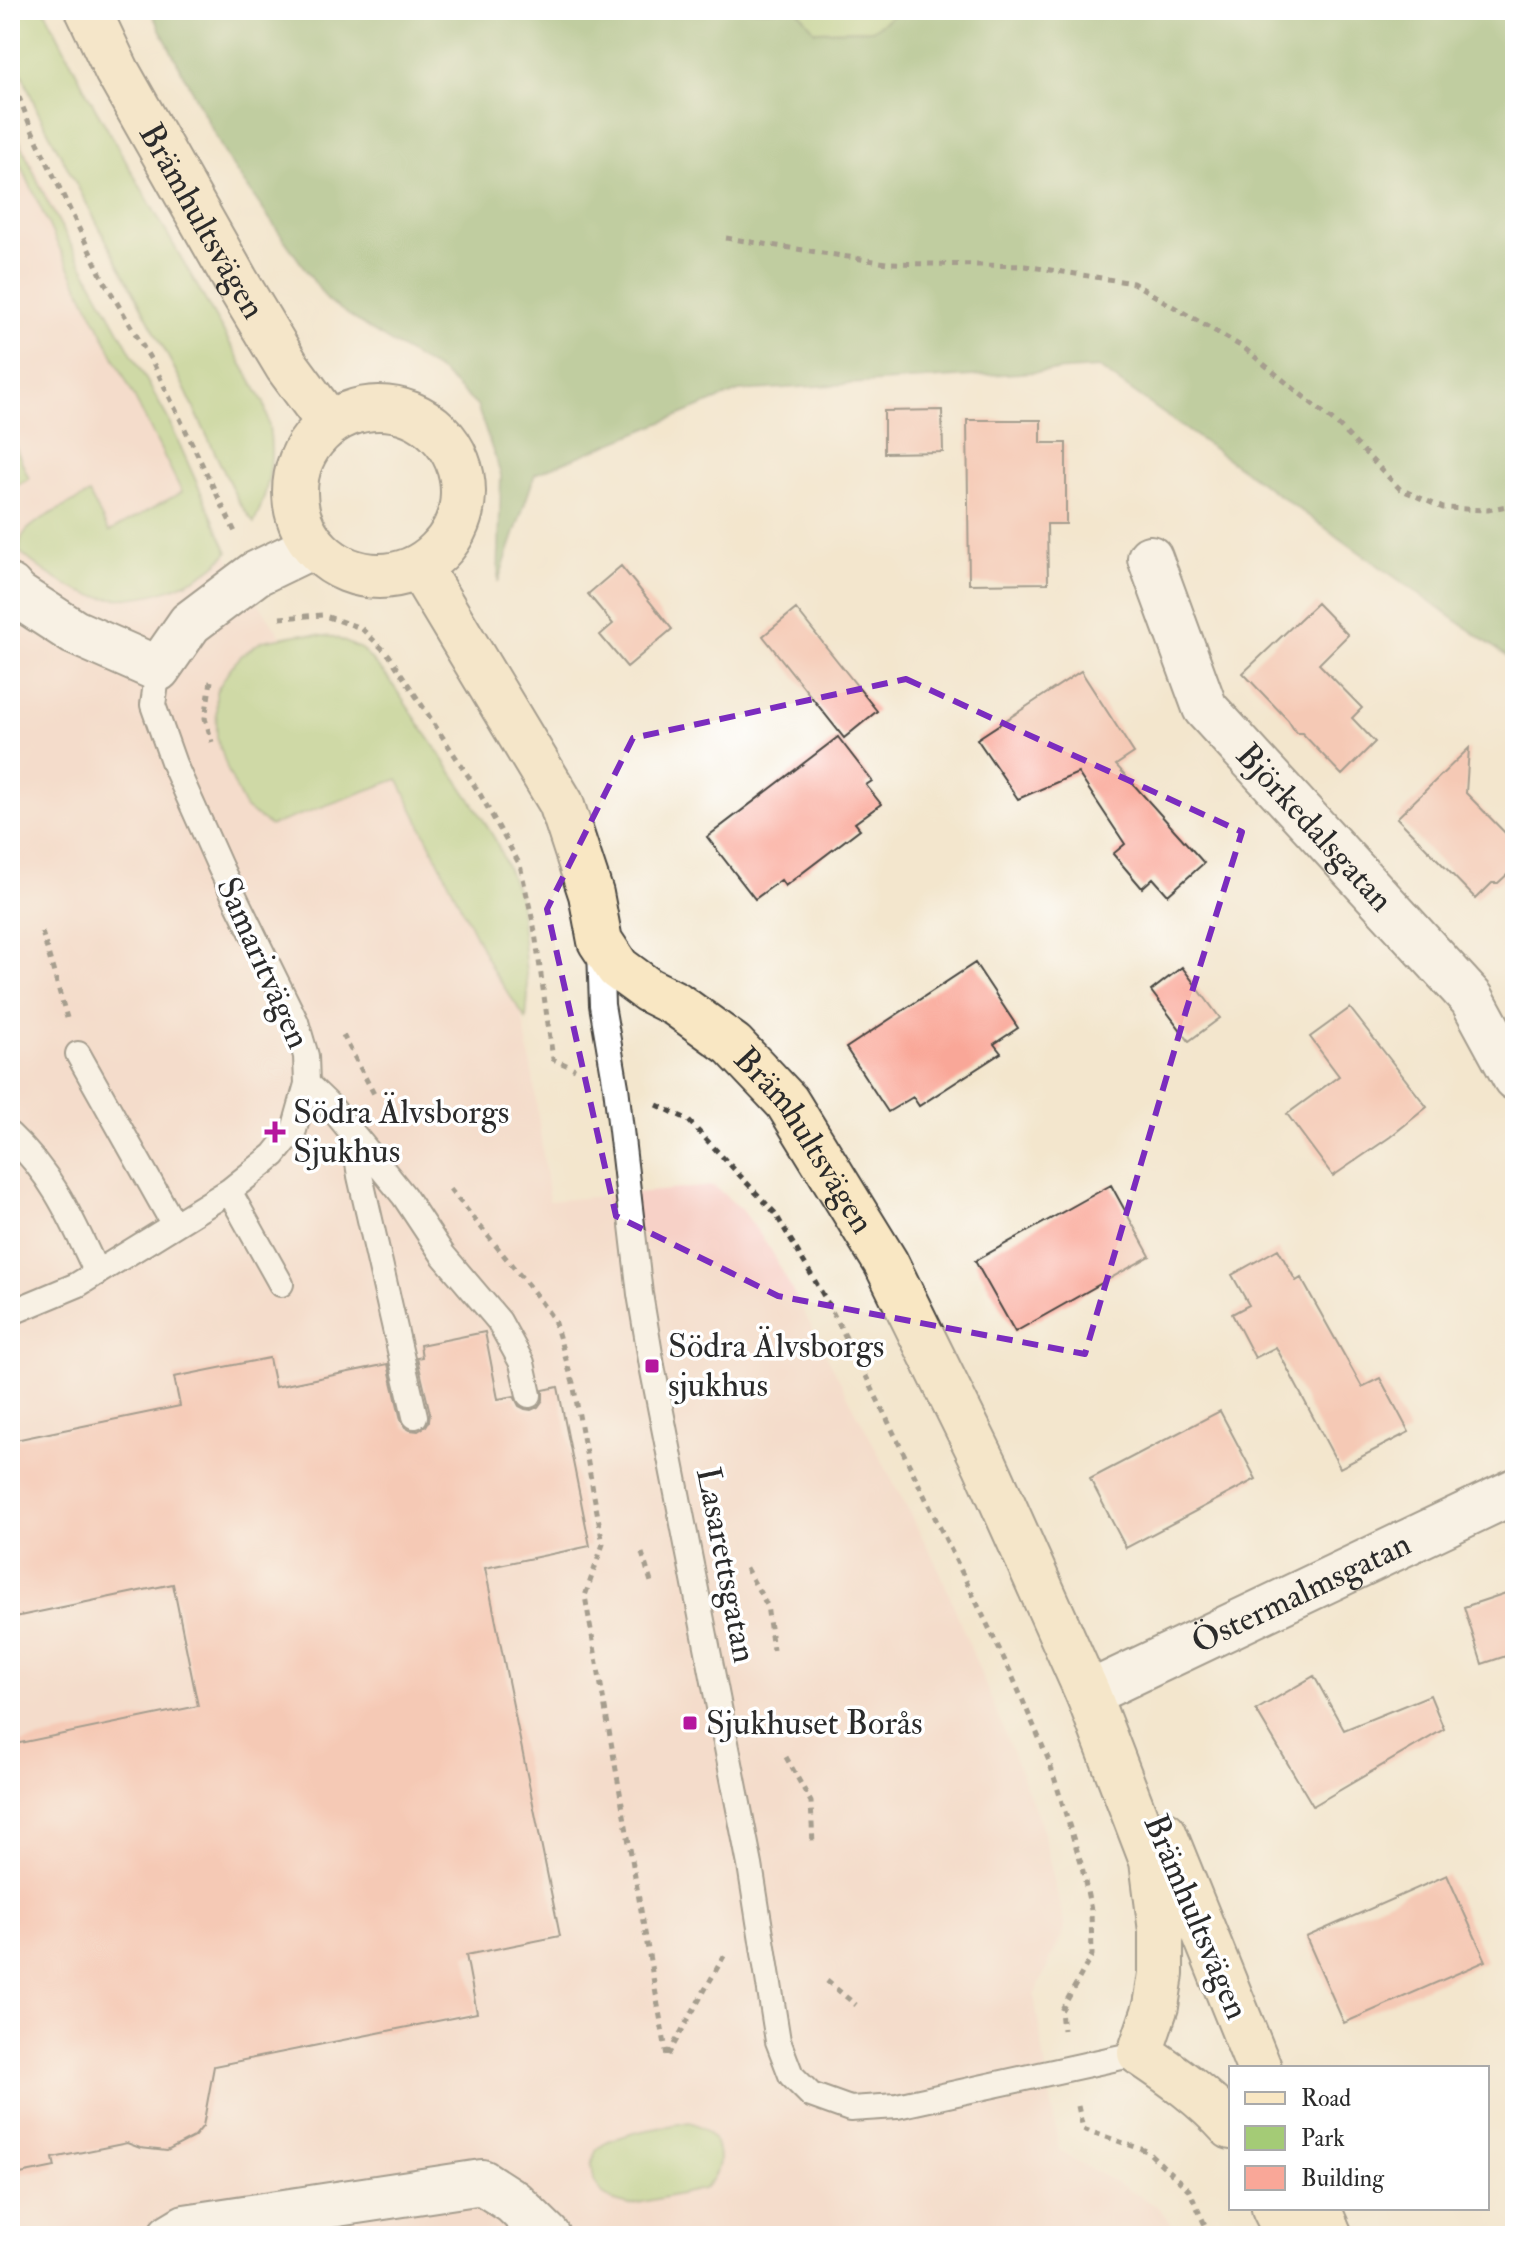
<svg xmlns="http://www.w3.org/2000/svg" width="1525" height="2246" font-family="'IM FELL Double Pica',serif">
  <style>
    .built { fill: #f7d1c7 }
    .green { fill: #a4cb76; stroke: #687b50; stroke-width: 2 }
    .forest { fill: #83af67; stroke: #576d49; stroke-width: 2 }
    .building { fill: #f9a798 }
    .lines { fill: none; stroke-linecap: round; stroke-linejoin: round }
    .lane-casing { stroke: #494743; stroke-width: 28 }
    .street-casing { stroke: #494743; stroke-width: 48 }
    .secondary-casing { stroke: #494743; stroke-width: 48 }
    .path { stroke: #494743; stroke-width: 5; stroke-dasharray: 6 6; stroke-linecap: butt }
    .lane { stroke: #fff; stroke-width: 24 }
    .street { stroke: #fff; stroke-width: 44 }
    .secondary { stroke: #f9e7c3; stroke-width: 44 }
    .marked { fill: none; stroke: #7b2cbf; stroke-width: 6; stroke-dasharray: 16 10; stroke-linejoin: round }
    .poi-dot { fill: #b5179e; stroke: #fff; stroke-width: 3 }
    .labels { text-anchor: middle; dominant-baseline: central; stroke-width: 7; stroke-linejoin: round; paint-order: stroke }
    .street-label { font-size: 34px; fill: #2b2b2b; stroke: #fff }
    .poi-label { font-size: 34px; fill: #2b2b2b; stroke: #fff; text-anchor: start }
  </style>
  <rect width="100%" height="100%" fill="#fff"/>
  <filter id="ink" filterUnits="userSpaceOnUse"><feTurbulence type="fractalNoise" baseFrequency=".0125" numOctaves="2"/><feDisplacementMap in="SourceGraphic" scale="16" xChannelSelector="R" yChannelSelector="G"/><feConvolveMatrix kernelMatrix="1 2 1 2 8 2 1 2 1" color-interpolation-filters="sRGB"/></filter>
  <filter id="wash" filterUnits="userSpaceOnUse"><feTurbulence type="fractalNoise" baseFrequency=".006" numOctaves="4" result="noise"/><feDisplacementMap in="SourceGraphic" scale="32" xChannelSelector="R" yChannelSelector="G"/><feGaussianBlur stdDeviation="1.8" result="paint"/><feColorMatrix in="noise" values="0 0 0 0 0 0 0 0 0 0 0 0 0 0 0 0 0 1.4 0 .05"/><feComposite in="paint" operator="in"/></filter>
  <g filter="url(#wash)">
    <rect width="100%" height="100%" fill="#f3e6cd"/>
    <!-- built -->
    <path class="built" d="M10,115L199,513L294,656L399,722L512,958L533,1077L549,1201L714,1186L743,1211L771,1250L939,1569L1041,1824L1065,1928L1034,1996L1059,2151L1157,2206L1180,2236H10Z"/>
    <!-- green -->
    <path class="green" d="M10,10H45L88,95L264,403C276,447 273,481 254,523L238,501L181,381L38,112L10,45Z
      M798,10H902L872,30L814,31Z
      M10,120L47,201L168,419L228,552C200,586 138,605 95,596C68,590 41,570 20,552C20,545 20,539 24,534C33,520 73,503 89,494L109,532L182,492L55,239L10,141Z
      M10,434L29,479L10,489Z
      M301,634L334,637L361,649L388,678L475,806L496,841L519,896L528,995L526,1019L493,971L398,779L270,826L245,808L228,771L217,738L216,692L231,667L242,655L262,641Z
      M689,2122C721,2130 730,2169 703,2189L629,2205L614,2201L603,2194L594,2181L592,2165L596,2150L608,2141L637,2132Z"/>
    <!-- forest -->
    <path class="forest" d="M150,10H798L815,31L872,30L902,10H1515V662L1099,368L739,391L535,474L498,582L501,475L477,406L442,373L372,331L327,300L228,160Z"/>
    <g id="blocks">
      <!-- building -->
      <path class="building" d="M942,410L943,452L884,453V411Z
        M967,420H1041V443H1066V524H1047L1048,583L969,584Z
        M621,566L672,629L627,667L600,635L613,624L588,594Z
        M1317,603L1348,635L1319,664L1362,708L1352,718L1375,742L1342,775L1302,733H1296L1288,720L1243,673Z
        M796,609L877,711L844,738L763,636Z
        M1081,671L1134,753L1116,765L1204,863L1168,895L1153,878L1142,888L1113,854L1125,844L1078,773L1018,799L977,739Z
        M838,737L872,781L866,785L881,804L855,823L860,829L785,886L781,880L755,899L707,837Z
        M1469,748L1466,793L1515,843V861L1512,865L1511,871L1498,883H1492L1476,899L1397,818Z
        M975,963L1018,1028L994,1044L1001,1053L919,1106L913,1097L888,1112L846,1048Z
        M1182,967L1220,1018L1189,1041L1151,991Z
        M1350,1008L1427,1107L1390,1137L1333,1176L1287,1114L1339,1076L1310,1037Z
        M1111,1185L1150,1256L1015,1332L975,1261Z
        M1278,1249L1296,1281L1301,1278L1362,1387L1380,1378L1409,1432L1340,1468L1276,1347L1255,1358L1232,1314L1249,1305L1232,1275Z
        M485,1332L498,1399L514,1396L519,1406L525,1409L531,1410L538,1407L543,1400V1390L558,1387L590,1546L485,1568L560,1936L466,1955L477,2013L214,2066L203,2126L194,2137L167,2151L140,2148L127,2143L53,2158L55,2167L10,2176V1745L198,1706L173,1584L10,1618V1441L180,1406L174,1377L269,1358L275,1387L388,1364L401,1420L405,1427L410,1430L418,1431L426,1426L429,1421L430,1413L417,1358L422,1357L420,1345Z
        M1220,1411L1256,1479L1126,1548L1090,1479Z
        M1515,1590V1653L1482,1664L1464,1607Z
        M1314,1676L1344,1730L1430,1695L1444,1729L1313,1806L1256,1710Z
        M1447,1875L1486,1961L1344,2023L1306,1937Z"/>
    </g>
  </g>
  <g filter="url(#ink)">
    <use href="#blocks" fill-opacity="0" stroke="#494743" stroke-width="2"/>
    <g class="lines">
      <defs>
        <path id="lane" d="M600,951L602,1005L616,1087L640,1294L652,1366L750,1865L778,2041L791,2075L811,2095L850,2109L897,2106L1140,2053
          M78,1054L174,1225
          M307,1084L330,1106L378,1164L404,1196L443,1255L499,1321L522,1363L529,1395
          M10,1135C54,1176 72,1220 97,1273
          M354,1137L360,1176L415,1416
          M229,1191L281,1284
          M10,1313L77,1285L229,1191L274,1155L294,1130L307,1084L306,1056L296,1022L221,869L174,764L153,705L158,669"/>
        <g id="street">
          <path id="s1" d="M1150,558L1205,708L1472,999L1515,1078"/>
          <path d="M10,587L17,595L74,632L158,669L190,623L255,574L313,546"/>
          <path id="s2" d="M1088,1694L1515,1491"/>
          <path d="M170,2236L185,2227L482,2182L513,2202L548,2236"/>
        </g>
        <g id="secondary">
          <path id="s3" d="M88,10L117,71L236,281L287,366L329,423"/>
          <circle cx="379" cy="492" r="84"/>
          <path id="s4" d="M419,567L561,803L591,894L600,941L618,968L648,990L676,1004L733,1045L787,1102L886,1263L985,1464L1088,1694L1152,1861L1161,1931V1974L1156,2006L1140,2053C1173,2075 1204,2097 1231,2127"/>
          <path d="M1164,1833L1259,2068"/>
          <path d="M1274,2208L1288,2236"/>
          <path d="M1318,2208L1330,2236"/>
        </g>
      </defs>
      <!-- lane casing -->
      <use href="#lane" class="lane-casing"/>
      <!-- street casing -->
      <use href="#street" class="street-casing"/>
      <!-- secondary casing -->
      <use href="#secondary" class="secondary-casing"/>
      <!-- path -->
      <path class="path" d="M1510,10L1515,29
        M10,74L31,128L103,279L154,365L235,532
        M726,238L887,263L1025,266L1133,283L1244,348L1337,424L1400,489L1443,508L1488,510L1515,504
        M280,618L322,615L361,628L389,655L480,794L520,865L534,926L553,1059L575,1069
        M211,681L205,718L212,742
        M42,932L67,1018
        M343,1035L374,1094
        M657,1105L687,1119L775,1213L825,1298L862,1368L1010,1671L1049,1761L1081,1863L1091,1910L1092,1955L1061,2011L1063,2030
        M450,1189L536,1295L554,1320L573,1383L603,1544L585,1596L667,2056
        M642,1553L651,1582
        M746,1568L767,1605L773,1650
        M786,1757L811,1802L813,1845
        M827,1981L856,2005
        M668,2055L724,1956
        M1078,2106L1083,2129L1147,2151L1189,2190L1210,2236"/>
      <!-- lane -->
      <use href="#lane" class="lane"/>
      <!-- street -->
      <use href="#street" class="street"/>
      <!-- secondary -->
      <use href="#secondary" class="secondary"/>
    </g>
  </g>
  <!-- marked area -->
  <path d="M0 0H1525V2246H0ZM906,679L1242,832L1186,1011L1085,1354L778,1296L616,1216L547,909L633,738Z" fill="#f3e6cd" fill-opacity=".55" fill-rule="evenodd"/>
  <path class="marked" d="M906,679L1242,832L1186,1011L1085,1354L778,1296L616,1216L547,909L633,738Z"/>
  <!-- markers -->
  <g class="poi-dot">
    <path d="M271 1120h8v8h8v8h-8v8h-8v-8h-8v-8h8z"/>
    <rect x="644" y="1358" width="16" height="16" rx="4"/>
    <rect x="682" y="1715" width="16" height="16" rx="4"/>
  </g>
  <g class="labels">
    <!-- street labels -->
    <g class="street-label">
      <text stroke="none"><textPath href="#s3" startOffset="240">Brämhultsvägen</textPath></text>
      <text stroke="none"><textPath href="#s1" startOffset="322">Björkedalsgatan</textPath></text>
      <text transform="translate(263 963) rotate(66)">Samaritvägen</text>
      <text stroke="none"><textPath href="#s4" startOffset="710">Brämhultsvägen</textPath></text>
      <text transform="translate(726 1565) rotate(79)">Lasarettsgatan</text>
      <text stroke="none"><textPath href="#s2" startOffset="236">Östermalmsgatan</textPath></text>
      <text transform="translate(1196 1917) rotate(67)">Brämhultsvägen</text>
    </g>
    <!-- poi labels -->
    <g class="poi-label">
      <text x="293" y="1112">Södra Älvsborgs<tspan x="293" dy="39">Sjukhus</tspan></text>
      <text x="668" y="1346">Södra Älvsborgs<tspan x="668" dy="39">sjukhus</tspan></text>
      <text x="706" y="1723">Sjukhuset Borås</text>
    </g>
  </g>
  <!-- margin -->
  <rect width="1525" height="2246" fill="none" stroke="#fff" stroke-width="40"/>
  <!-- legend -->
  <rect x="1229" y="2066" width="260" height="144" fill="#ffffff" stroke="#aaaaaa" stroke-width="2"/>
  <rect x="1245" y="2092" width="40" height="12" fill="#f9e7c3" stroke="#aaaaaa" stroke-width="2"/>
  <text x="1301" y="2106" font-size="24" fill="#2b2b2b">Road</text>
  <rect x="1245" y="2126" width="40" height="24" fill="#a4cb76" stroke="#aaaaaa" stroke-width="2"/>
  <text x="1301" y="2146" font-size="24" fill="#2b2b2b">Park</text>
  <rect x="1245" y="2166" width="40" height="24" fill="#f9a798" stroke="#aaaaaa" stroke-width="2"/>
  <text x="1301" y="2186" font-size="24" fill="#2b2b2b">Building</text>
</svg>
